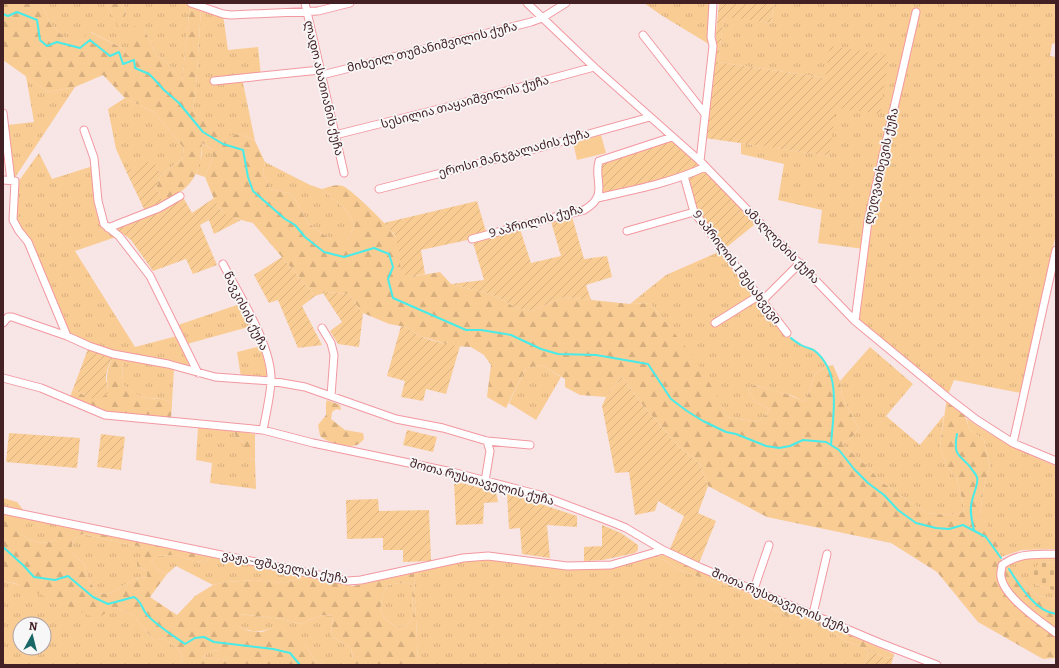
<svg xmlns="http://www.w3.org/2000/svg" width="1059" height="668" font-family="Bitter,'Noto Sans Georgian',serif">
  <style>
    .grass { fill: url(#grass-tufts); fill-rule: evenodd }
    .forest { fill: url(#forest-firs); fill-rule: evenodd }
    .cemetery { fill: url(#cemetery-stones) }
    .garden { fill: url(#garden-furrows) }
    .pitch { fill: #f9cc93 }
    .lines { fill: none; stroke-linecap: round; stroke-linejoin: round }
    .stream { stroke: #48ebe8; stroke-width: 2 }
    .minor-casing { stroke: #f298a1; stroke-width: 9 }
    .minor { stroke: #fff; stroke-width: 7 }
    .labels { text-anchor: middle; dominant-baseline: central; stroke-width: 3.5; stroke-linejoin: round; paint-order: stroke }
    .street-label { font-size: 12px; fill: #432024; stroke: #f7f7f7 }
  </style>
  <defs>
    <pattern id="grass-tufts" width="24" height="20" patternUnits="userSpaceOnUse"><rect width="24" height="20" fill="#f9cc93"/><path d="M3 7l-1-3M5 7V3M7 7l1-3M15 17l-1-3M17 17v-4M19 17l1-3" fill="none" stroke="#d7af7f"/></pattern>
    <pattern id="forest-firs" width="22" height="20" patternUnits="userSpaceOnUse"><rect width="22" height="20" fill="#f9cc93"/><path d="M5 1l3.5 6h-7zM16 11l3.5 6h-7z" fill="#d7af7f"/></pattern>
    <pattern id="cemetery-stones" width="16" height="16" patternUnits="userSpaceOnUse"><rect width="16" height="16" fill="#f9cc93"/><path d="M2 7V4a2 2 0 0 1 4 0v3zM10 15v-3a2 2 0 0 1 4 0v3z" fill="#d7af7f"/></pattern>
    <pattern id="garden-furrows" width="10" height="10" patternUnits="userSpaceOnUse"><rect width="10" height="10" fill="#f9cc93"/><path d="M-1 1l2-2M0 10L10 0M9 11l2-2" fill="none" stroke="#d7af7f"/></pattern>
  </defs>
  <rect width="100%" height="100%" fill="#f8e5e6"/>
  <!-- grass -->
  <path class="grass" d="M41,3H107L118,27L126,14L123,3H190L182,83L171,67L156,53L144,29L130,59L122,48L91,32L72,46L50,23Z
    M644,3H717L712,46L661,15Z
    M774,3H1056V43L1052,44L1050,56L1056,57V234L1021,393L954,380L947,397L855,321L864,249L818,243L822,210L778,200L784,164L741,154V143L829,156L825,78L718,62L724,16L771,23Z
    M201,7L223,14L228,50L258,47L261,76L242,78L255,141L241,134L220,138L193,110L196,89Z
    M26,76L48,92L75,87L14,179H13L8,125L34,122Z
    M125,98L154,112L184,148L182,159L161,175L153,161L126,171L116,149L108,109Z
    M201,143L213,150C214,159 208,168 205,177L196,174L202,154Z
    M39,153L52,179L93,166L95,208L101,225L116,237L75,251L135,347L177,336L191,369L169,360L116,352L93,345L70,334L15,219L18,182Z
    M265,162L310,185L322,189L346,210L355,225L347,240H331L308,223L292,194L270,189L263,172Z
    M723,250L791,338L802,345L814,349L822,357L828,366L815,374L808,395L804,402L793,396L754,385L748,390L755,402L769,409L767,414L758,422L727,417C709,376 678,338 650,303L630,304L666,275Z
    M240,304L252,326L187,344L178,325Z
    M261,346L268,378L241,377L237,352Z
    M870,347L913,384L886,416L920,445L944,415L940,446L946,465L957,479L964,507L963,512L948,515L926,513L879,480L871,470L842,444L851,438L859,429L842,396L840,381Z
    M123,360L174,369L172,403C160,397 159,400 147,398C138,397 129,389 122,384Z
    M542,365L561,377L536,420L509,403L526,368Z
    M966,418C994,438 1024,453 1056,466V549L1022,550L1001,557L996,540L980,515L983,492L990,466L984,440L970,430Z
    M198,428L234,431L236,437L243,442L250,458L255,460L256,489L210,483L212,463L196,460Z
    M3,498L17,502L24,511L3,507Z
    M10,513L61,524L58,538C55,539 52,542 49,542C34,546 20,534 9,525Z
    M82,534L149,549L137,566L147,571V577L135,579L109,594L97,593L87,577L85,565L72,553C72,542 72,540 82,534Z
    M176,555L194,561L206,562L210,556L307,577L282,583L255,580L227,582L213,585L176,566L167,574L158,570L151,562L156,556Z
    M653,556L664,560L679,570L752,595L769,607L792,619L808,620L825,628L845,641L869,650L865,665H420L418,664L414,573L462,561L496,559L558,568Z
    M1056,556V562L1039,563L1036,585L1056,591V599L1039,596L1004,566L1021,558Z
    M3,581L114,607L133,615L154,640H158L163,638L180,650L183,663L181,665H3ZM20,624H44V648H20Z
    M406,582L412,586L413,618L405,627L395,626L385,619L380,610L383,593L388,585Z
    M239,614L282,619L300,624L322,615L333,616L331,636L351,648L353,659L340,665H323L314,659L305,644L274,627C257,634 251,632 236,625Z
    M220,650H228L232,653L227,661L202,657L211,651Z"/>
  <!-- forest -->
  <path class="forest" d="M3,3H41L50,23L72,46L90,32L122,48L130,58L133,26L144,29L156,53L171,67L182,82L190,3L201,7L196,89L193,110L220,137L241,134L255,141L265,162L263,172L270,189L292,194L308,223L331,240H347L355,225L346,210L322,189C329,187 336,184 343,186C351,189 391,228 395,236C400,245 401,262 401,272L410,277L440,272L451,284L493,295L517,308L532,311L564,297L630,304L650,303L693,356L718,397L727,417L758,422L767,414L769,409L755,402L748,390L754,385C771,390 788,393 804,402L808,395L815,374L828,366L833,365L840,381L842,396L859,429L851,438L842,444L871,470L879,480L926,513L948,515L963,512L964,507L957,479L946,465L940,446L947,397L962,409L970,430L984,440L990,466L983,492L980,515L997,540L1002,565L1003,584L1056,633V658L1043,659L978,622L937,572L891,543L767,517L708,486L700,464L677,445L641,403L622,377L606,397L580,395L565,387V379L542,365L526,368L506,408L487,397L491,365L484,355L471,347L452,346L420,336L406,327L389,324L363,313L348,294L327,292L315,296L253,223L226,216L216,204L205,177C208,168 214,159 213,150L202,143C201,147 202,152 201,156C197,183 184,189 164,205L156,188L161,175L182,159L184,148L154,112L125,98L103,75L75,87L48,92L3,60Z
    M107,3H123L126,14L118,28Z
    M113,357L123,360L122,384C130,389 138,397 147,398C159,400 160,397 172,403L171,418L105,413L70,397L73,389L87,397L108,389C106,377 107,368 113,357Z
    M327,400L340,405L341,410L336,409L332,412L331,419L345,430L363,433L364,439C362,441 359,444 357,445C345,448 329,443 320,436L318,425L326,415V403Z
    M234,431L255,434V460L250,458L242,451L243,442L236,437Z
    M3,512L10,513V525C20,534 34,546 49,542C52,542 55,539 57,538L61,524L210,556L206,562L194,561L176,555L156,556L151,562L158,570L167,574L150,597L177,615L195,596L213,585L227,582L255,580L282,583L307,577L353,586L414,573L418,663L420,665H340L353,658L351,648L331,636L333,616L322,615L300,624L282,619L240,614L236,625L249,631L262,632L274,627L291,631L305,644L314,659L323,665H181L183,663L180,650L163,638L158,640H154L133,615L114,607L97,619L17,584L3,581ZM82,534L149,549L144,555L137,561V566L147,571V577L135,579L109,594L97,593L87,577L85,565L72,553C72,542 72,540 82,534ZM406,582L412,586L413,618L405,627L395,626L385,619L380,610L383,593L388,585ZM220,650H228L231,653L227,661L202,657L211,651Z
    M663,555L894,654L893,658L884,657L869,650L845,641L825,628L808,620L792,619L769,607L752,595L679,570L664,560L653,556Z
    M1004,566L1039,596L1056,599V631L1018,600L1005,580Z"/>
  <!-- cemetery -->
  <path class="cemetery" d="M1056,562V591L1036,585L1031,575L1039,563Z"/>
  <!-- garden -->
  <path class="garden" d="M719,3H774L771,23L724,17L718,62L825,78L830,46L889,55L880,114L836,108L829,156L705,138Z
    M672,137L759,221L723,250L694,212L684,176L597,198V165Z
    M153,160L161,175L156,188L163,202L145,211L126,171Z
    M183,197L192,213L214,198C220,213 227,216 241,220L214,234L209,220L200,225L217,265L193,274L186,259L153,271L131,240L117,229L162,210Z
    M477,201L487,235L519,226L531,263L561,256L550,218L571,213L584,259L607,256L612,277L586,285L591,300L564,297L532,311L517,308L493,295L451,284L484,280L472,239L421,250L425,274L410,277L401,273L399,251L395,235L384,223Z
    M282,257L315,296L302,306L322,345L298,348L278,300L269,303L254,275Z
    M327,292L348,294L363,313L359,347L338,344L330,331L342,322L323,293Z
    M401,326C409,327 413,332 420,336C431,341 448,345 460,346L446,394L426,389L423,401L401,397L405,381L387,376Z
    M88,349L113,357C109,364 106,371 106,379C107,385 109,389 107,395L97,400L87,397L73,389Z
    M622,377L641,403L677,445L700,464L708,486L698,513L716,521L699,563L669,551L684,516L658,501L655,511L635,515L629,472L615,473L602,406L606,397Z
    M407,430L437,437L433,452L403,445Z
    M9,433L80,438L77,468L6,462Z
    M101,434L125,437L121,470L97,467Z
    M454,481L496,492L498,502L484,503L483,524L456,525Z
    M507,493L577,516V527L547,525L550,558L522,554L520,528L509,529Z
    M378,499L379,511L429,510L431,561L403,562V550H383V538L347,539L346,500Z
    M602,525L621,533L638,545V550L635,553L603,560L584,561V547L602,546Z
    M869,650L884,657L893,658L891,665H865Z"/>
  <!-- pitch -->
  <path class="pitch" d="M601,135L606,153L577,160L573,142Z"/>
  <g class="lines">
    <!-- stream -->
    <path class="stream" d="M3,8V14L8,16L17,12L37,20L40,40L47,46L57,42L80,48L90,40L110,56L119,52L123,64L134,60L135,68L149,74L154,79L164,90L179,103L203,132L223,144L243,150L248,177L253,191L285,219L295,225L305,237L324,252L344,257L374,248L389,254L393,267L388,279L393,298L466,330H481L511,335L541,349L558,354L596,355L648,364L671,399L687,411L703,421L726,432L736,434L766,446L779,448L790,446L803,440L826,442L839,450L854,469L868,483L884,495L898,510L916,523L936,528L949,529L963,525L986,537L1001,558
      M791,338C794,341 798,343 801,345C806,348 811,348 815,351C842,373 833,414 831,445
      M957,434C952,460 963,454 973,471C975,473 976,475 977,477C979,484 973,494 972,501C969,510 972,521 974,530
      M3,547L23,565L34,577L55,580L68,576L93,597L108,604L134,597C141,601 141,606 145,612C151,622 174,636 185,644L195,638L204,637L214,642L273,649L290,653L300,665
      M1009,569C1019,585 1036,612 1056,614"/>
    <defs>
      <path id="minor" d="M191,3L223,14L231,15L318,11L350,3
        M305,3L344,173
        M527,3L594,67L700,161L855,321L947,397L977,420L1013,443L1056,461
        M643,35L705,114
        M322,75L531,22L542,18L566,3
        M214,81L320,70
        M3,113L11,181
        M84,130L94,158L98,201L104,224L119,236L150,276L198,373
        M335,135L451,106L594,67
        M700,161L713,46L711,37L713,3
        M684,176L694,212L787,333
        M3,180L15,181L13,220L19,231L28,242L67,336
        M379,189L531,150L650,117
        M597,198C633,190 671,183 705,167
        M108,228L159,208L180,196
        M627,231L694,212
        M472,239L534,222L584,210C610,195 593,180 599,161L672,137
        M223,264C239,295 273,347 271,382C270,398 266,414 263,430
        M855,321L868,221L916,12
        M3,323L8,317H12L67,336L89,346L113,354L168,364L215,377L271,381L305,387L396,419L443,428L487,441L530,445
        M715,323L755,298L766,297L800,263
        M322,328L331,343L334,355L331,396
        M3,378L41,388L105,415L263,430L313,443L452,472L540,495L614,523L626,528L663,550L699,567L880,643L937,665
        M1013,443L1056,250
        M485,481L490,451L487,441
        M3,510L348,581L361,580L463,558L488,556L567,566L611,565L663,550
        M1056,554C1036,555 1020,552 1002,565C1002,569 1000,573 1001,577C1004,597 1040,621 1056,633
        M754,589L769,545
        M813,614L827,554"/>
    </defs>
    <!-- minor casing -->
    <use href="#minor" class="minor-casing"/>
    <!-- minor -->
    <use href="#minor" class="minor"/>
  </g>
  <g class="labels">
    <!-- street labels -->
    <g class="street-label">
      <text transform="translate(432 47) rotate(-14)">მიხეილ თუმანიშვილის ქუჩა</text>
      <text transform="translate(324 88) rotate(77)">ლადო ასათიანის ქუჩა</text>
      <text transform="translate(465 102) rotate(-15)">სესილია თაყაიშვილის ქუჩა</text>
      <text transform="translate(514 153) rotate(-15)">ეროსი მანჯგალაძის ქუჩა</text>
      <text transform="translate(881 166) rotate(-77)">ლეღვათხევის ქუჩა</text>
      <text transform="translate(536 221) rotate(-15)">9 აპრილის ქუჩა</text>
      <text transform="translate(782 245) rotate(46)">ამაღლების ქუჩა</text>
      <text transform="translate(737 267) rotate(53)">9 აპრილის I შესახვევი</text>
      <text transform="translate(246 311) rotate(64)">წავკისის ქუჩა</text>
      <text transform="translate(482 482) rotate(15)">შოთა რუსთაველის ქუჩა</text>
      <text transform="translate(285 567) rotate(11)">ვაჟა-ფშაველას ქუჩა</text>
      <text transform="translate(781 601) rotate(23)">შოთა რუსთაველის ქუჩა</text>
    </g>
  </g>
  <!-- border -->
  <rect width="1059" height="668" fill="none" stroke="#432024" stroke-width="8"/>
  <!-- north arrow -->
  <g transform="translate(32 636) rotate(7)"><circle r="19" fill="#f7f7f7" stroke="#afa1a3"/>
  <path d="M0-3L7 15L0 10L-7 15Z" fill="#196766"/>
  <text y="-6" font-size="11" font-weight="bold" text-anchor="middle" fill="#432024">N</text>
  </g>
</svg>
